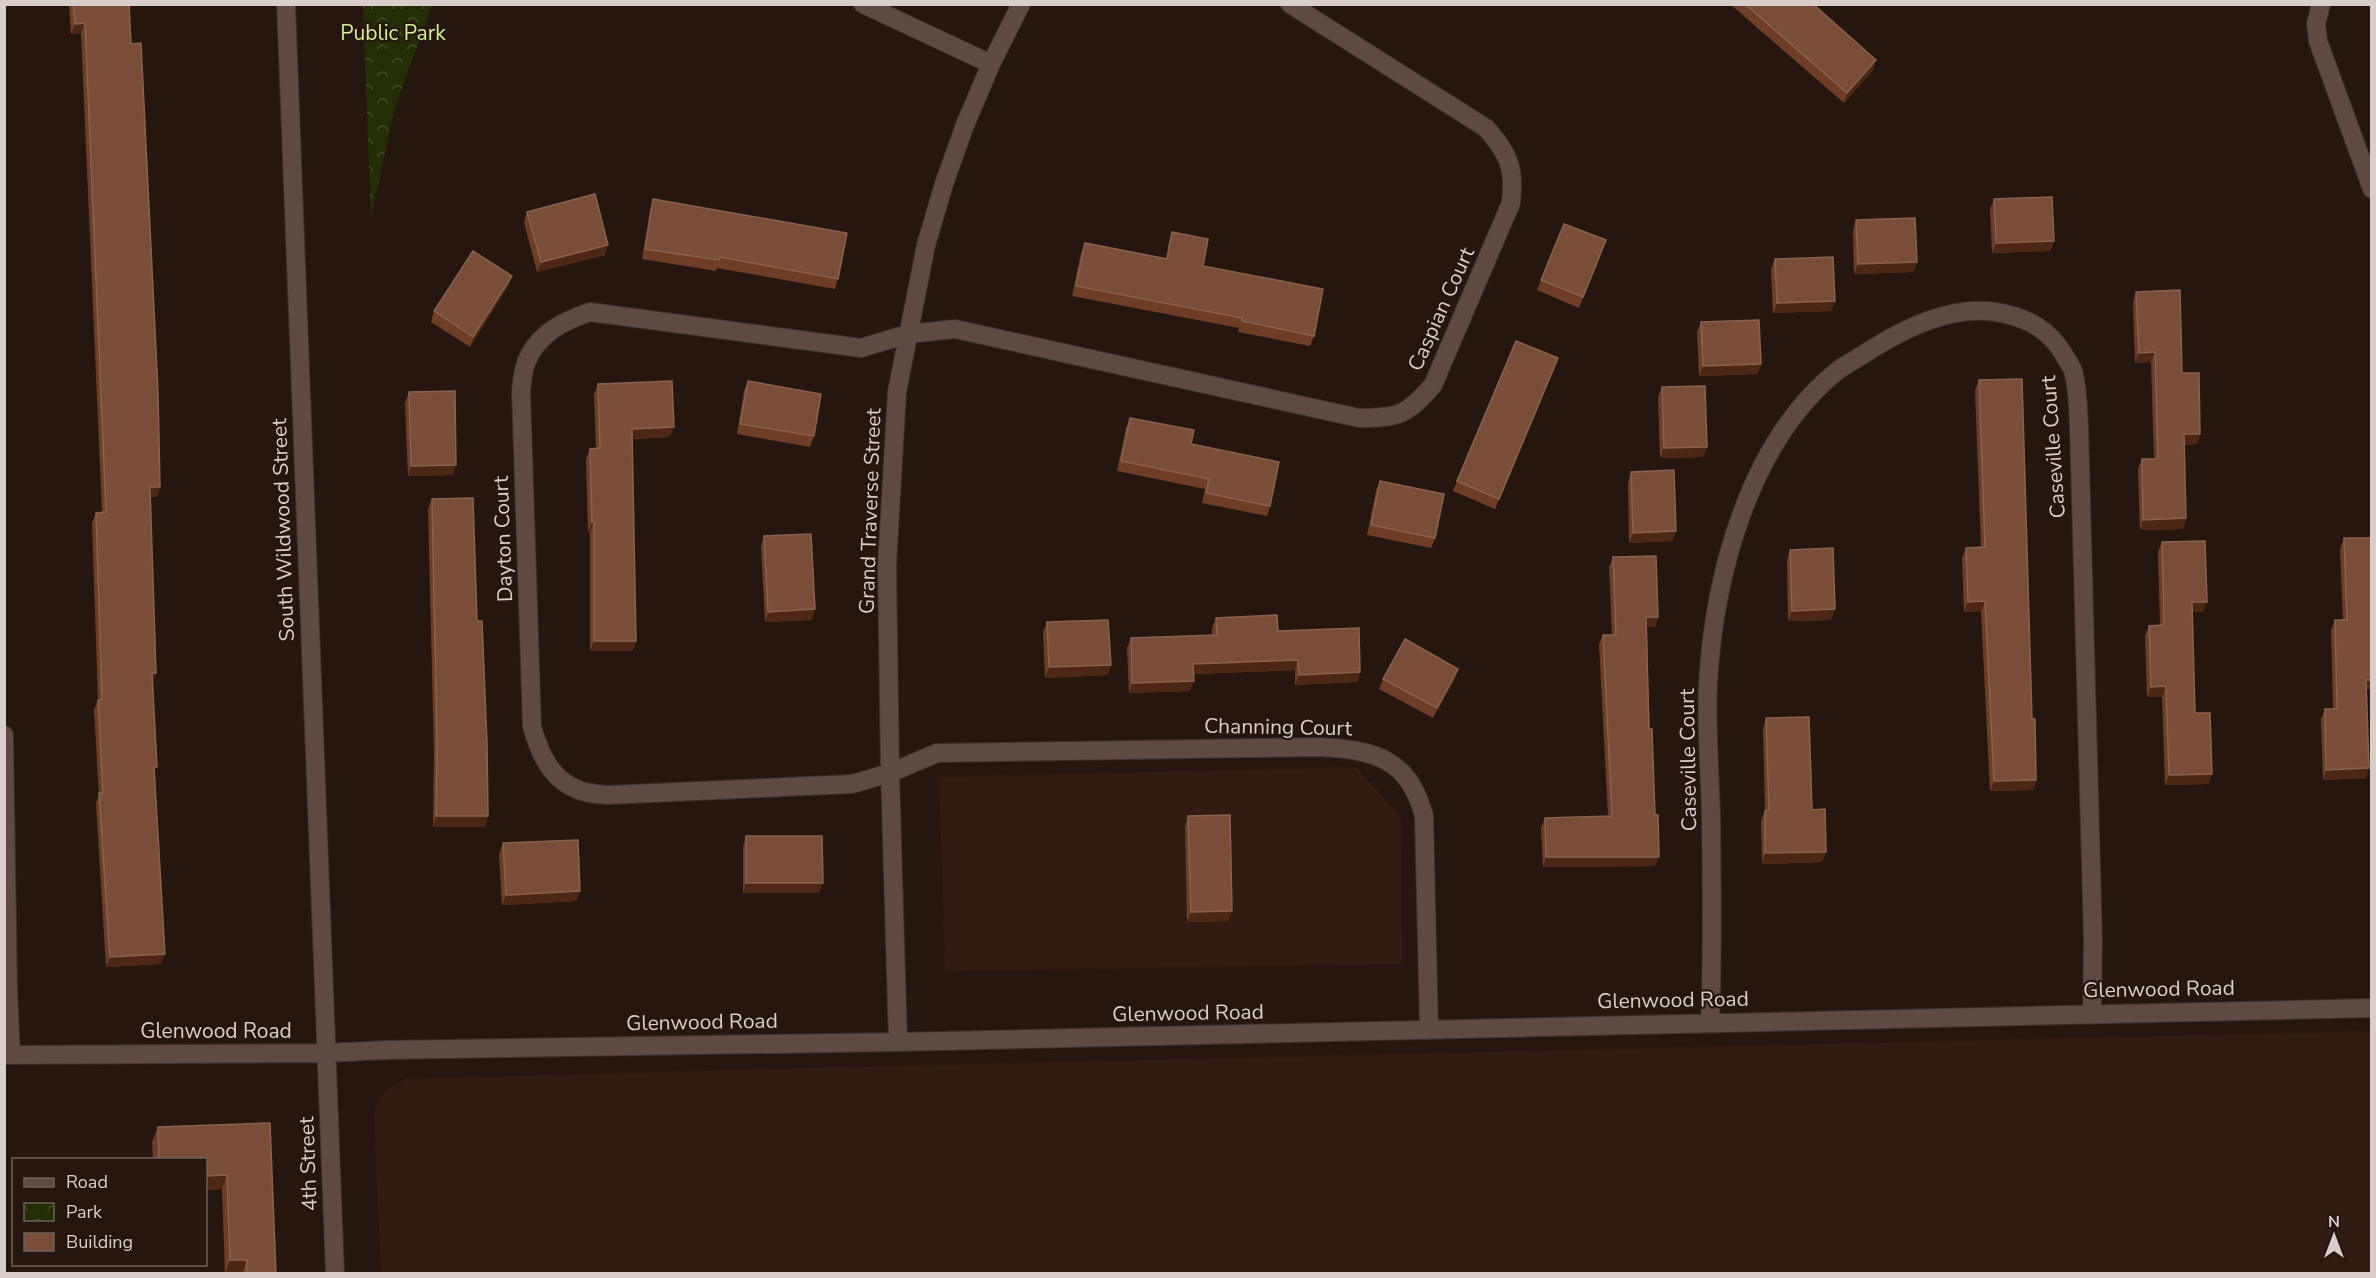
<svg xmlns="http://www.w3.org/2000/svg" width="2376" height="1278" font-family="'Nunito Sans',sans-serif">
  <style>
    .built { fill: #301c13 }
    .park { fill: url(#park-crowns) }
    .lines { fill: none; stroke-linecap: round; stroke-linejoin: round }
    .minor-casing { stroke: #3b302d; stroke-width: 20 }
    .minor { stroke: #5c4a43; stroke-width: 18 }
    .wall { fill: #6f3d26 }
    .shaded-wall { fill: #4d2716 }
    .building { fill: #7a4d38; stroke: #89614f; stroke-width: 1.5 }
    .labels { text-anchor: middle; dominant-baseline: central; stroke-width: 4.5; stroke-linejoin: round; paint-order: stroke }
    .park-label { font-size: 21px; fill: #d3ee97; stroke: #251710 }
    .street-label { font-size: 21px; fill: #d9ceca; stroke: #251710 }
  </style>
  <defs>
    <pattern id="park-crowns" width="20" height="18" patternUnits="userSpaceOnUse" patternTransform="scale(1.5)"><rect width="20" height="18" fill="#242e06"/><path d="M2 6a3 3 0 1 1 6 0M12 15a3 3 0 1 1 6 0" fill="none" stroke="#434b29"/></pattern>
  </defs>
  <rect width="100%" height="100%" fill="#251710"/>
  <!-- built -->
  <path class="built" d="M1356,767L1401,817L1402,964L945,971L939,777Z
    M2371,1031V1273H381L374,1116L377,1102L383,1092L406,1079L761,1069Z"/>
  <!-- park -->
  <path class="park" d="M363,5H432L394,110L371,218Z"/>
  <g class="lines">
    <defs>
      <path id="minor" d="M286,4L335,1274
        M863,4L991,64
        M1290,4L1486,128C1509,154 1515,168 1511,203L1433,385C1407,415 1399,418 1359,418L955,329L908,334L861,348L590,312C563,321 537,334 526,363C523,371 522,382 521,391L532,727C540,754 551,780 579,790C588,794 599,794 608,795L852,784L890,773L937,753L1320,747C1374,750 1409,758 1424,816L1429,1029
        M2321,4L2316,24L2318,41L2372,189
        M4,735L8,990L11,1055
        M1710,1022C1713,954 1712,886 1711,817C1710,773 1706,728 1708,684C1714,576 1749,442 1837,371C1848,363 1860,357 1872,349C1910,325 1959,302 2006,314C2031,320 2049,331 2063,353C2066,359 2071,365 2073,371C2078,388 2078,409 2079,427L2093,940L2092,1013
        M898,1042L890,773L887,565L897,392L926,245L944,184L965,125L991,64L1021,4
        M4,1055L326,1053L386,1050L898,1042L2372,1008"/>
    </defs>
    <!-- minor casing -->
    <use href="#minor" class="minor-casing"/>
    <!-- minor -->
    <use href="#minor" class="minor"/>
  </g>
  <!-- wall -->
  <path class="wall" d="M69,4H129L160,487L157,497H150L154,775L161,964L106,967L96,803L99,795L94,710L98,700L92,523L96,513L102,512L81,33L71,34Z
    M1730,4H1813L1873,70L1844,103Z
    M653,199L838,279L835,289L717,268L716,271L642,259L650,210Z
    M1994,199L2054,241L2050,251L1992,253L1990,209Z
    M527,212L605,255L537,272L524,222Z
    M1856,220L1917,262L1913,272L1854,274L1853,230Z
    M1172,232L1203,266L1314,336L1310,346L1238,332L1239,328L1072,296L1081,253L1085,243L1166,258L1169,242Z
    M1606,240L1579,308L1537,290L1541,280Z
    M1775,259L1835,301L1831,311L1773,313L1771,269Z
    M512,276L508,286L470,347L431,322L434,311Z
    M2136,292L2182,373L2200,434L2197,444L2184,445L2186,518L2183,529L2140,530L2138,469L2142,459H2154L2151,362L2135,363L2133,302Z
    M1701,322L1761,364L1757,374L1699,376L1697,332Z
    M1554,369L1495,509L1453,491L1457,481Z
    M1979,380L2032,719L2036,780L2033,790L1990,791L1981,611L1964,612L1962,558L1966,548L1981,547L1975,390Z
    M748,381L814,436L810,447L737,434L744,391Z
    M598,384L670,437L632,439L636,641L632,651H590V532H588L586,459L590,449H596L594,394Z
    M1662,387L1707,447L1703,457L1660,458L1658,397Z
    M409,392L453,475L408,476L405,403Z
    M1130,418L1191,444L1270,506L1267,516L1202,503L1205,489L1117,471L1126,428Z
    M1631,472L1676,531L1672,541L1629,543L1628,482Z
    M1380,481L1435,538L1431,548L1367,535L1376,491Z
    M432,499L485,827H433L434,753L428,509Z
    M764,536L812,620L765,622L761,546Z
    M2344,538L2372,690H2367L2366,778L2323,780L2321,719L2325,709H2333L2331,630L2335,620H2343L2340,549Z
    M2162,542L2203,612H2192L2195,713L2212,774L2208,784L2165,785L2162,697H2147L2145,636L2149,626H2160L2158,552Z
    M1790,550L1835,609L1831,620L1788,621L1787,560Z
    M1613,557L1658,617L1655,627H1647L1649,729L1655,866L1543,867L1541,828L1545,818L1608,816L1599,644L1603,635H1612L1609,567Z
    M1216,618L1278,631L1360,672L1357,682L1295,685V670L1193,674L1190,691L1129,693L1127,648L1131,638L1212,635V628Z
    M1047,622L1111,665L1107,675L1045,678L1043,632Z
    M1458,669L1455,679L1433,718L1379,689L1383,679Z
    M1766,718L1812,810L1822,862L1762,864L1761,821L1765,811L1763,729Z
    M1188,816L1232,911L1228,921L1187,922L1185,827Z
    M746,836L823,883L819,893H743V847Z
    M503,843L580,891L576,901L502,905L499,854Z
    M270,1123L276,1274H225L222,1189L206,1190V1160H153L152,1142L158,1127Z"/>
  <!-- shaded-wall -->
  <path class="shaded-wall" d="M85,23L81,33L71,34L75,24Z
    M1876,60L1873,70L1844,103L1847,93Z
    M2054,241L2050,251L1992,253L1996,243Z
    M608,245L605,255L537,272L541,262Z
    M1917,262L1913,272L1854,274L1858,264Z
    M512,276L508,286L470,347L473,337Z
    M1835,301L1831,311L1773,313L1777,303Z
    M2155,352L2151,362L2135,363L2139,353Z
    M1558,358L1554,369L1495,509L1499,499Z
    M1761,364L1757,374L1699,376L1703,366Z
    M674,427L670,437L628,439L632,429Z
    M2184,434H2200L2197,444L2180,445Z
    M1707,447L1703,457L1660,458L1664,448Z
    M456,465L453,475L408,476L411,466Z
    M150,487H160L157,497H146Z
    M2186,518L2183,529L2140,530L2143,520Z
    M592,522H594L590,532H588Z
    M1676,531L1672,541L1629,543L1633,533Z
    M1985,601L1981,611L1964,612L1968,602Z
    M2192,602H2207L2203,612H2188Z
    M815,609L812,620L765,622L768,612Z
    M1835,609L1831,620L1788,621L1792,611Z
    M1646,617H1658L1655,627H1643Z
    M594,641H636L632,651H590Z
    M1298,660L1295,670L1189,674L1193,664Z
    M1111,665L1107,675L1045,678L1049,667Z
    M1458,669L1455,679L1433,718L1437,708Z
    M1360,672L1357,682L1295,685L1299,675Z
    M152,673H156L153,683Z
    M2366,680H2372V690H2363Z
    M1194,681L1190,691L1129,693L1132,683Z
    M2166,686L2162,697H2147L2151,687Z
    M2369,768L2366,778L2323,780L2326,770Z
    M2212,774L2208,784L2165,785L2169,775Z
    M2036,780L2033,790L1990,791L1994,781Z
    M436,816H488L485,827H433Z
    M1826,852L1822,862L1762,864L1765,853Z
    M1546,857H1659L1655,866L1543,867Z
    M746,883H823L819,893H743Z
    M580,891L576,901L502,905L506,895Z
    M1232,911L1228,921L1187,922L1191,912Z
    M165,954L161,964L106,967L110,957Z
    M227,1175L222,1189L206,1190V1176Z
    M230,1260H247L242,1274H225Z"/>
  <!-- building -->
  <path class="building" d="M73,4H129L131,44L141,43L158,392L160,487H150L156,673H152L157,767H154L165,954L110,957L99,793H103L98,700H102L96,513L106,512L85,23L75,24Z
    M1745,4H1813L1876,60L1847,93Z
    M595,194L608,245L541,262L527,212Z
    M2052,197L2054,241L1996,243L1994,199Z
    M653,199L847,233L838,279L720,257L719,260L645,249Z
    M1915,218L1917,262L1858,264L1856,220Z
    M1564,224L1606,240L1583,297L1541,280Z
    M1172,232L1208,239L1203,266L1323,289L1314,336L1242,321V318L1076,286L1085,243L1167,259Z
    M473,251L512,276L473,337L434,311Z
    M1833,257L1835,301L1777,303L1775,259Z
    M2180,290L2182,373H2199L2200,434H2184L2186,518L2143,520L2142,459H2158L2155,352L2139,353L2136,292Z
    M1759,320L1761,364L1703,366L1701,322Z
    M1516,341L1558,358L1499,499L1457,481Z
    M2022,379L2032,719H2035L2036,780L1994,781L1985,601L1968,602L1966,548L1985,547L1979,380Z
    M672,381L674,427L632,429L636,641H594V522H592L590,449L600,448L598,384Z
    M748,381L821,394L814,436L740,424Z
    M1705,386L1707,447L1664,448L1662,387Z
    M455,391L456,465L411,466L409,392Z
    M1130,418L1194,430L1191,444L1279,462L1270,506L1206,493L1209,479L1121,461Z
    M1674,470L1676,531L1633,533L1631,472Z
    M1380,481L1444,494L1435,538L1371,525Z
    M473,498L477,621H482L487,743L488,816H436L437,743L432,499Z
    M811,534L815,609L768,612L764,536Z
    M2344,538H2372V680H2366L2369,768L2326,770L2325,709H2337L2335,620H2347Z
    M2205,541L2207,602H2192L2195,713H2210L2212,774L2169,775L2166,686L2151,687L2149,626L2164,625L2162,542Z
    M1833,548L1835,609L1792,611L1790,550Z
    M1656,556L1658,617H1646L1649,729H1652L1655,815H1658L1659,857H1546L1545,818L1612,816L1603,635H1616L1613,557Z
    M1277,615L1278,631L1359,628L1360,672L1299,675L1298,660L1193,664L1194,681L1132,683L1131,638L1217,635L1216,618Z
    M1108,620L1111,665L1049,667L1047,622Z
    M1405,639L1458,669L1437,708L1383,679Z
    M1809,717L1812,810L1825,809L1826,852L1765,853V811L1769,810L1766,718Z
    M1230,815L1232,911L1191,912L1188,816Z
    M746,836H822L823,883H746Z
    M578,840L580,891L506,895L503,843Z
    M270,1123L276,1274H246L247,1260H230L227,1175L206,1176V1160H159L158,1127Z"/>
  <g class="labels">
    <!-- park labels -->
    <g class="park-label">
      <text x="393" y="33">Public Park</text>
    </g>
    <!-- street labels -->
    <g class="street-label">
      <text transform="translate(1441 309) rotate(-66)">Caspian Court</text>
      <text transform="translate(2053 447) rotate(-94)">Caseville Court</text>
      <text transform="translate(870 511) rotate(-88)">Grand Traverse Street</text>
      <text transform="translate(283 530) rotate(-92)">South Wildwood Street</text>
      <text transform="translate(503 539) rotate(-92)">Dayton Court</text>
      <text transform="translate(1278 727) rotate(1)">Channing Court</text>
      <text transform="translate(1688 760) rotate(-91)">Caseville Court</text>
      <text transform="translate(2159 989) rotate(-1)">Glenwood Road</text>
      <text transform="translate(1673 1000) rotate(-1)">Glenwood Road</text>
      <text transform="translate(1188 1013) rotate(-1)">Glenwood Road</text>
      <text transform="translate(702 1022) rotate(-1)">Glenwood Road</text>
      <text x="216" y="1031">Glenwood Road</text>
      <text transform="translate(308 1164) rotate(-92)">4th Street</text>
    </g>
  </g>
  <!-- border -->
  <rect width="2376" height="1278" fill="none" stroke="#d9ceca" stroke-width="12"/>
  <!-- legend -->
  <rect x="12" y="1158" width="195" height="108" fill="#251710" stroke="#6d605a" stroke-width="1.5"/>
  <rect x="24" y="1178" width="30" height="9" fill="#5c4a43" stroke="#6d605a" stroke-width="1.5"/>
  <text x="66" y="1188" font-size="18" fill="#d9ceca">Road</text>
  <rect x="24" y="1203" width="30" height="18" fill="url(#park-crowns)" stroke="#6d605a" stroke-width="1.5"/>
  <text x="66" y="1218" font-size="18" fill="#d9ceca">Park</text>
  <rect x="24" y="1233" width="30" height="18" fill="#7a4d38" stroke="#6d605a" stroke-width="1.5"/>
  <text x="66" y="1248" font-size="18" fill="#d9ceca">Building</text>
  <!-- north arrow -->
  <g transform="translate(2334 1236)" stroke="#251710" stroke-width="4.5" paint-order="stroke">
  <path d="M0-4.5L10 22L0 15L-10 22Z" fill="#d9ceca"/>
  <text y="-9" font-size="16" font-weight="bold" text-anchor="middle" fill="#d9ceca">N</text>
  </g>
</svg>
